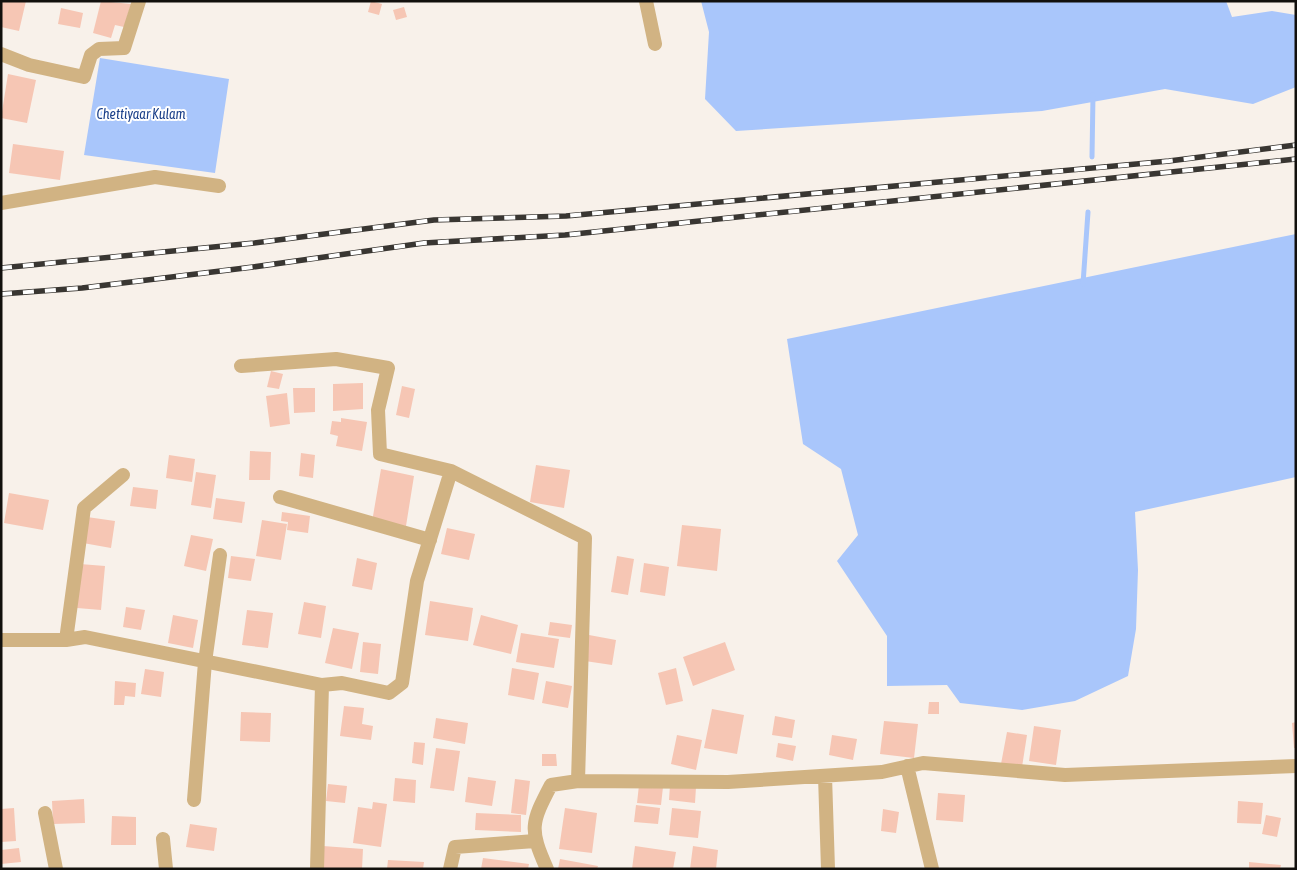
<svg xmlns="http://www.w3.org/2000/svg" width="1297" height="870" font-family="'Asap Condensed',sans-serif">
  <style>
    .water { fill: #a9c6fb }
    .lines { fill: none; stroke-linecap: round; stroke-linejoin: round }
    .stream { stroke: #a9c6fb; stroke-width: 5 }
    .building { fill: #f6c6b4 }
    .minor { stroke: #d1b383; stroke-width: 14 }
    .rail-casing { stroke: #393632; stroke-width: 5.5 }
    .rail { stroke: #fff; stroke-width: 4; stroke-dasharray: 11; stroke-linecap: butt }
    .labels { text-anchor: middle; dominant-baseline: central; stroke-width: 4; stroke-linejoin: round; paint-order: stroke }
    .water-label { font-size: 14px; font-style: italic; fill: #1a3f89; stroke: #fff }
  </style>
  <rect width="100%" height="100%" fill="#f8f1ea"/>
  <!-- water -->
  <path class="water" d="M701,1H1226L1232,17L1272,11L1296,15V87L1253,104L1165,89L1042,111L736,131L705,99L709,32Z
    M100,58L229,79L215,173L84,155Z
    M1296,234V477L1135,512L1138,570L1136,629L1128,676L1075,701L1022,710L960,703L947,685L887,686V636L837,561L858,535L841,469L803,444L787,339Z"/>
  <g class="lines">
    <!-- stream -->
    <path class="stream" d="M1092,157L1093,95
      M1083,284L1088,212"/>
  </g>
  <!-- building -->
  <path class="building" d="M1,1H26L19,31L1,27Z
    M101,1L131,4L124,27L115,25L111,38L93,33Z
    M371,1L382,4L379,15L368,12Z
    M404,7L407,17L396,20L393,10Z
    M61,8L83,13L80,28L58,24Z
    M8,74L36,80L27,123L1,118Z
    M13,144L64,151L60,180L9,173Z
    M271,371L283,374L279,389L267,387Z
    M363,383V409L333,411V384Z
    M402,386L415,389L409,418L396,415Z
    M293,388H315V412L294,413Z
    M287,393L290,424L270,427L266,396Z
    M341,418L367,422L362,451L336,446L338,436L330,434L332,421L341,422Z
    M250,451L271,452L270,480H249Z
    M301,453L315,455L313,478L299,476Z
    M169,455L195,459L192,482L166,478Z
    M536,465L570,470L564,508L530,502Z
    M381,469L414,476L406,526L372,522Z
    M196,472L216,475L211,508L191,505Z
    M133,487L158,490L156,509L130,506Z
    M9,493L49,500L43,530L4,523Z
    M216,498L245,502L242,523L213,519Z
    M282,512L310,516L308,533L287,530L288,522L281,521Z
    M87,517L115,521L111,548L83,543Z
    M262,520L287,524L281,560L256,556Z
    M682,525L721,529L717,571L677,566Z
    M447,528L475,534L469,560L441,554Z
    M191,535L213,539L206,571L184,566Z
    M231,556L255,559L251,581L228,578Z
    M617,556L634,559L628,595L611,592Z
    M357,558L377,563L372,590L352,586Z
    M644,563L669,567L665,596L640,592Z
    M80,564L105,566L101,610L77,608Z
    M430,601L473,608L468,641L425,635Z
    M304,602L326,606L321,638L298,634Z
    M126,607L145,610L141,630L123,627Z
    M247,610L273,613L268,648L242,645Z
    M173,615L198,620L193,648L168,643Z
    M481,615L518,625L511,654L473,645Z
    M550,622L572,625L570,638L548,635Z
    M333,628L359,633L352,669L325,663Z
    M521,633L559,639L554,668L516,662Z
    M589,635L616,640L612,665L585,661Z
    M363,642L381,644L378,674L360,672Z
    M725,642L735,670L693,686L683,657Z
    M512,668L539,673L534,700L508,695Z
    M676,668L683,701L666,705L658,673Z
    M145,669L164,672L161,697L141,694Z
    M115,681L136,683L135,697L125,696L124,705H114Z
    M546,681L572,686L568,708L542,703Z
    M929,702H939V714H928Z
    M344,706L364,708L362,724L373,726L371,740L340,736Z
    M712,709L744,715L737,754L704,748Z
    M241,712L271,713L270,742L240,741Z
    M775,716L795,720L792,738L772,735Z
    M436,718L468,723L465,744L433,738Z
    M884,721L918,724L914,758L880,754Z
    M1296,722V748H1294L1292,723Z
    M1034,726L1061,730L1056,765L1029,761Z
    M1007,732L1027,735L1022,767L1001,764Z
    M677,735L702,740L696,770L671,764Z
    M832,735L857,739L853,760L829,755Z
    M414,742L425,743L423,765L412,763Z
    M778,743L796,746L793,761L776,757Z
    M436,748L460,751L454,791L430,788Z
    M542,754H556L557,766H542Z
    M468,777L496,781L492,806L465,802Z
    M395,778L416,780L415,803L393,801Z
    M515,779L530,781L526,815L511,813Z
    M328,784L347,786L345,803L326,801Z
    M639,785L663,787L661,805L637,803Z
    M670,785L696,787L695,803L669,800Z
    M938,793L965,795L963,822L936,820Z
    M84,799L85,823L53,824L52,801Z
    M1238,801L1263,803L1261,824L1237,823Z
    M373,802L387,804L381,847L353,843L358,807L372,809Z
    M636,805L660,808L658,824L634,822Z
    M14,808L16,841L1,842V809Z
    M565,808L597,813L592,853L559,849Z
    M672,808L701,811L698,838L669,835Z
    M883,809L899,812L896,833L881,831Z
    M476,813L521,815V832L475,830Z
    M1266,815L1281,818L1277,837L1262,834Z
    M112,816L136,817V845H111Z
    M190,824L217,828L214,851L186,847Z
    M323,846L363,849L362,869H321Z
    M635,846L676,852L673,869H632Z
    M693,846L718,850L716,869H690Z
    M19,848L21,862L1,864V850Z
    M483,858L529,864L528,869H481Z
    M560,859L598,866L597,869H558Z
    M388,860L424,862L423,869H387Z
    M1249,862L1281,865L1280,869H1249Z"/>
  <g class="lines">
    <!-- minor -->
    <path class="minor" d="M646,1L655,44
      M1,54L29,65L84,77L91,55L99,49L124,48L139,1
      M1,203L155,177L219,186
      M241,366L336,359L388,368L378,410L380,454L451,471L585,538L578,781
      M280,497L430,540
      M1,640H66L85,637L322,685
      M66,640L84,508L123,475
      M907,766L932,869
      M825,776L828,869
      M194,800L205,662L220,555
      M45,813L56,869
      M163,839L166,869
      M317,869L322,685L342,683L389,693L402,683L417,581L451,471
      M450,869L455,847L535,841
      M547,869C529,829 531,823 551,785L578,781L728,782L882,772L923,763L1065,775L1296,766"/>
    <defs>
      <path id="rail" d="M1,268L254,243L434,220L566,216L1169,161L1296,145
        M1,294L82,288L253,267L424,243L565,235L1296,159"/>
    </defs>
    <!-- rail casing -->
    <use href="#rail" class="rail-casing"/>
    <!-- rail -->
    <use href="#rail" class="rail"/>
  </g>
  <g class="labels">
    <!-- water labels -->
    <g class="water-label">
      <text x="141" y="114">Chettiyaar Kulam</text>
    </g>
  </g>
  <!-- border -->
  <rect width="1297" height="870" fill="none" stroke="#12100d" stroke-width="5"/>
</svg>
